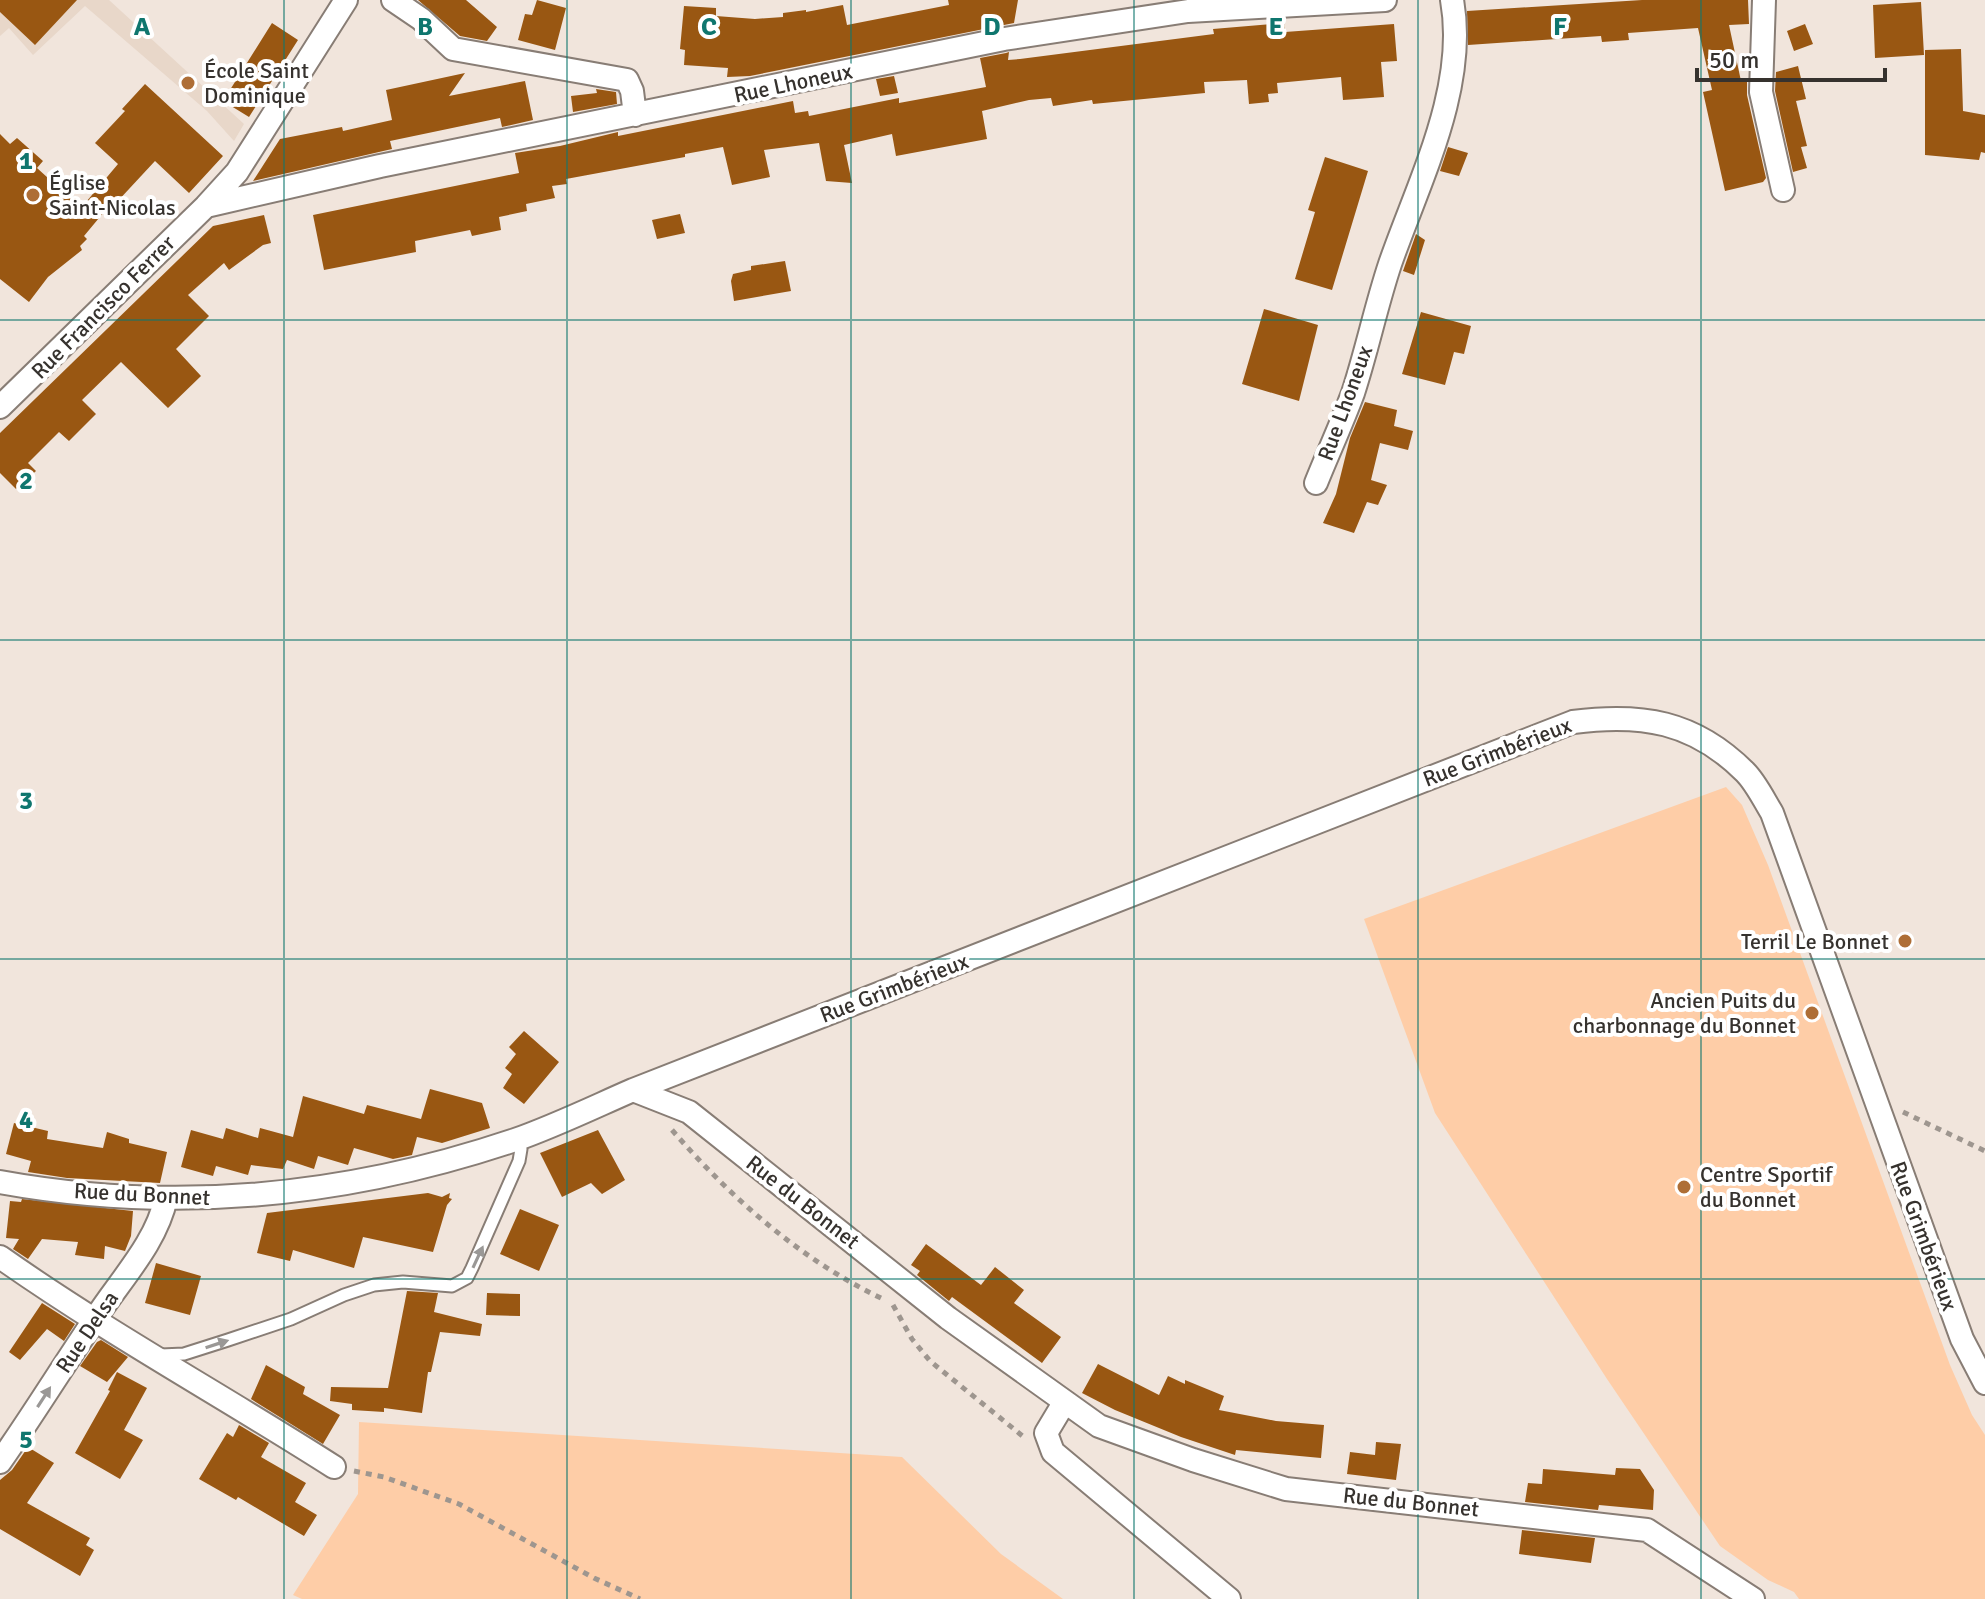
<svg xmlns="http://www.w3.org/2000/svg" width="1985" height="1599" font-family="Signika,sans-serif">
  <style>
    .built { fill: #e8d7c9 }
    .green { fill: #fecda7 }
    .building { fill: #995712 }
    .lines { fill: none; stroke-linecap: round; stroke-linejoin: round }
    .lane-casing { stroke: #887d75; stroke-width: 15 }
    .street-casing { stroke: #887d75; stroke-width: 26 }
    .path { stroke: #9e968f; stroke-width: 5; stroke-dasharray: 6 6; stroke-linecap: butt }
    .lane { stroke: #fff; stroke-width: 11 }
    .street { stroke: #fff; stroke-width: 22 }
    .oneway { fill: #9a9896 }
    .grid { fill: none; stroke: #0f766e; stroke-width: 2; stroke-opacity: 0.55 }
    .poi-dot { fill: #ae6e36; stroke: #fff; stroke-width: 3 }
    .labels { text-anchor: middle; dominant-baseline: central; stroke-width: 8; stroke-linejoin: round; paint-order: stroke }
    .poi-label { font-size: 22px; fill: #36322e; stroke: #fff; text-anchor: start }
    .street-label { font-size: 22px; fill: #36322e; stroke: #fff }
    .grid-label { font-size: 26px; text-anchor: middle; font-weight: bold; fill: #0f766e; stroke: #fff; stroke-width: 8; stroke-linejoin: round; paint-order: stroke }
  </style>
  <rect width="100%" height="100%" fill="#f1e5dc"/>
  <!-- built -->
  <path class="built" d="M0,0H109L244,124L234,141L207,111L85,6L33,55L9,28L0,36Z"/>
  <!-- green -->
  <path class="green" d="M1726,787L1742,805L1768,865L1950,1365L1972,1415L1985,1435V1599H1799L1794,1592L1768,1580L1720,1546L1607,1379L1435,1113L1364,919Z
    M359,1422L902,1457L1001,1554L1063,1599H302L293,1595L358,1494Z"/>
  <!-- building -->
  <path class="building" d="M0,0H77L35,45L0,12Z
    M418,0H466L497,27L487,41L460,36Z
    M537,0L566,8L555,50L518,40L525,14L532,15Z
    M948,0H1018L1014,23L750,76L727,77L728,68L684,65L685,50L680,49L684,6L716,8V16L755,19L783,17V13L806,10V12L843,5L847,25L949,5Z
    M1642,0H1748L1749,24L1729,25L1741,81L1747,80V95L1766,178L1763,182L1725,191L1703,92L1712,90L1698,28L1628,33L1629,40L1602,42L1601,36L1468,45L1467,11Z
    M1921,2L1924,55L1875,58L1873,5Z
    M272,23L298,40L249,117L223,101Z
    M1284,23L1285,32L1394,24L1397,61L1381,62L1384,97L1343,100L1341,77L1277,83L1278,93L1268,94L1269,102L1249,104L1247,80L1204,82L1205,93L1093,104L1092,100L1053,106L1051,98L1029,100L982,111L987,139L896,156L892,134L844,145L852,183L826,181L819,143L764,150L770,177L732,185L723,147L685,154V157L566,179L567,184L552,186L555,198L526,204L527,211L499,217L501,230L472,236L470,230L415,241L416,252L324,270L313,215L519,173L515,153L560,146L618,132V136L793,101L795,113L808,111L809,116L899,98V103L986,87L980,58L1006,53L1009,52L1008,60L1020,59L1214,34L1213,29Z
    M1805,24L1813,44L1794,51L1787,31Z
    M1961,49L1963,111L1985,115V153L1981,152L1979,160L1925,155V50Z
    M1798,66L1806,99L1796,101L1807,146L1801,147L1807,168L1793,172L1775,91L1776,72Z
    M465,73L449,96L525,81L533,120L502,127L500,118L390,141L392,149L253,181L280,139L342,127L343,131L392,120L386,90Z
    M894,76L898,93L880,96L876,79Z
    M145,84L223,156L189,193L155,161L116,203L114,200L84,236L87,239L80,246L82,250L48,277L29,302L0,279V134L10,144L17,138L43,161L37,168L81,208L118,164L95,143L125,111L122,109Z
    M596,89L616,92L617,104L573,112L571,96L597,93Z
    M1448,147L1468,153L1459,176L1440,171Z
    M1325,157L1368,171L1332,290L1295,279L1315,212L1308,210Z
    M680,214L685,233L657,239L652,220Z
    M264,215L271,243L263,245L229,270L224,263L188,295L209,316L176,349L201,376L168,408L121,362L82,400L96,414L69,441L59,432L28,463L36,471L16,489L0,473V433L213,226Z
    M1416,234L1425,240L1414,275L1403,271Z
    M785,261L791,291L734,301L731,281L733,274L751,270V266Z
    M1264,309L1318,325L1299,401L1242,384Z
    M1421,312L1471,326L1464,354L1454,352L1445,385L1402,374Z
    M1365,402L1397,410L1394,426L1413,431L1408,450L1380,443L1371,480L1387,485L1378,505L1367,502L1354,533L1323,523L1336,494L1350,438Z
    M524,1031L559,1062L524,1104L503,1088L512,1074L505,1068L516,1054L509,1047Z
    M430,1089L482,1103L490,1128L442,1143L417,1137L412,1155L393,1159L354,1148L348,1165L318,1156L314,1169L287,1160L283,1169L251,1165L248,1175L216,1166L213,1176L181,1167L191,1130L223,1139L226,1128L258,1138L260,1128L293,1137L303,1096L364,1114L367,1105L421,1119Z
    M14,1123L48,1131L47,1139L103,1148L107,1132L129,1139V1143L167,1152L160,1183L67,1178L28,1172L31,1161L6,1154Z
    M598,1130L625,1180L602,1194L591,1183L562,1197L540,1153Z
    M428,1193L442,1197L450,1193L449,1198L452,1199L447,1205L433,1252L363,1237L354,1268L293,1250L290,1261L257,1253L267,1213Z
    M22,1199L133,1211L131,1236L125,1251L105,1246L104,1259L75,1255L78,1242L42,1239L28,1259L13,1249L19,1239L6,1238L10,1201L21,1202Z
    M520,1209L559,1225L539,1271L500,1254Z
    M926,1244L981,1285L995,1267L1024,1290L1014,1303L1061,1337L1042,1363L952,1297L949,1301L917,1275L920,1271L911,1265Z
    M156,1263L201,1276L190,1315L145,1303Z
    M407,1291L438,1293L434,1312L482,1324L480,1336L440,1332L431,1372H428L422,1413L384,1408V1412L352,1410V1404L330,1401L331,1387L388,1388Z
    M487,1293L520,1294V1316L486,1315Z
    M42,1303L75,1324L64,1341L47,1329L20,1360L9,1352Z
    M101,1340L128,1357L107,1382L80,1366L97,1342Z
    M1098,1364L1159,1395L1168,1376L1185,1384V1380L1224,1396L1219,1410L1276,1421L1324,1425L1321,1458L1236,1450L1235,1455L1181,1437L1115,1410L1082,1393Z
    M266,1365L305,1387L303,1394L340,1415L323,1444L251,1399Z
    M117,1372L147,1388L124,1430L143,1440L120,1479L75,1453L110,1391L108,1390Z
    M239,1425L269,1443L261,1457L306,1483L295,1502L317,1515L304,1536L238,1497L236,1500L199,1479L227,1433L233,1437Z
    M1376,1442L1401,1444L1396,1480L1347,1474L1350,1452L1375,1455Z
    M28,1447L54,1463L27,1503L90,1538L86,1545L94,1550L80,1576L0,1529V1480L12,1470Z
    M1616,1468L1640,1469L1654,1490L1653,1510L1599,1505L1598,1510L1525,1502L1528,1483L1542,1484L1543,1469L1615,1475Z
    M1522,1530L1595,1538L1591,1563L1519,1554Z"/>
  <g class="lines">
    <defs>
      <path id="lane" d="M161,1355L184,1354L228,1340L291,1319L344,1295L374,1285L403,1282L452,1286L467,1278L472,1268L519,1161L521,1149L518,1139"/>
      <path id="street" d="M393,0L421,19L453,49L627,80L632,91L635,115
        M1764,0L1761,92L1783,190
        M206,206L380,166L1004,39L1188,11L1385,0
        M0,407L206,206L237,172L346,0
        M1316,483C1328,453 1342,423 1353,393C1367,350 1376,306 1390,264C1418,183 1468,88 1452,0
        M633,1090L689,1112L948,1318L1099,1426L1193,1460L1286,1489L1647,1530L1753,1599
        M0,1182C176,1214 346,1197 515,1140C555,1126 594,1107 633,1090L1573,722C1641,713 1694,721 1745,772C1756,783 1764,800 1772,813L1962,1339L1985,1383
        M0,1257C108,1333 223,1396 334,1467
        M1064,1403L1046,1433L1053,1452L1229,1599
        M0,1462C33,1415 63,1366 95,1319C120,1280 156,1244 166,1198"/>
    </defs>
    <!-- lane casing -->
    <use href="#lane" class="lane-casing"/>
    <!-- street casing -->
    <use href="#street" class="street-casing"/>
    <!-- path -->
    <path class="path" d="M1903,1112L1985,1151
      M672,1130C732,1199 802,1261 885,1300
      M893,1305L912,1339L930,1361L1025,1438
      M354,1471L384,1477L459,1504L594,1578L640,1599"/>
    <!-- lane -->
    <use href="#lane" class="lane"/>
    <!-- street -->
    <use href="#street" class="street"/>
  </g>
  <!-- one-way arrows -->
  <defs><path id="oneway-solid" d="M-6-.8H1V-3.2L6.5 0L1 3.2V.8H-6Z" transform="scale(2)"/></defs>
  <g class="oneway">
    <use href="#oneway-solid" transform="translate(478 1257) rotate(-65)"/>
    <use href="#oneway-solid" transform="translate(217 1344) rotate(-18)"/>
    <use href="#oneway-solid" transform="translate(44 1397) rotate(-57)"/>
  </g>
  <!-- grid -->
  <path class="grid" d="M284,0V1599M567,0V1599M851,0V1599M1134,0V1599M1418,0V1599M1701,0V1599M0,320H1985M0,640H1985M0,959H1985M0,1279H1985"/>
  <!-- markers -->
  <g class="poi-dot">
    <circle cx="188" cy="83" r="8"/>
    <circle cx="33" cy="195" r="8"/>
    <circle cx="1905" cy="941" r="8"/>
    <circle cx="1812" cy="1013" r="8"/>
    <circle cx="1684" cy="1187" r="8"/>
  </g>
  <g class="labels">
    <!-- poi labels -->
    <g class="poi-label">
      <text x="204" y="70">École Saint<tspan x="204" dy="25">Dominique</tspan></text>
      <text x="49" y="182">Église<tspan x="49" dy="25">Saint-Nicolas</tspan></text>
      <text x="1889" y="941" text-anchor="end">Terril Le Bonnet</text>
      <text x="1796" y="1000" text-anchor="end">Ancien Puits du<tspan x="1796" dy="25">charbonnage du Bonnet</tspan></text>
      <text x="1700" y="1174">Centre Sportif<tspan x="1700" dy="25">du Bonnet</tspan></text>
    </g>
    <!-- street labels -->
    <g class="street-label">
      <text transform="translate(793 83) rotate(-12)">Rue Lhoneux</text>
      <text transform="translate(103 307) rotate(-45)">Rue Francisco Ferrer</text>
      <text transform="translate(1345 403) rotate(-70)">Rue Lhoneux</text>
      <text transform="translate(1497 752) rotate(-21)">Rue Grimbérieux</text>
      <text transform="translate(894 988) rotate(-21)">Rue Grimbérieux</text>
      <text transform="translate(142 1194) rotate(3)">Rue du Bonnet</text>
      <text transform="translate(803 1202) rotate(38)">Rue du Bonnet</text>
      <text transform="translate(1924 1236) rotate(70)">Rue Grimbérieux</text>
      <text transform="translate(87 1332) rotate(-56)">Rue Delsa</text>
      <text transform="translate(1411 1502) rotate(6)">Rue du Bonnet</text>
    </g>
  </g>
  <g class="grid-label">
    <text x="142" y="35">A</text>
    <text x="425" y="35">B</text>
    <text x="709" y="35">C</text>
    <text x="992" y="35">D</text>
    <text x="1276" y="35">E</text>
    <text x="1560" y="35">F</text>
    <text x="26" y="169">1</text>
    <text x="26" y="489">2</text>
    <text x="26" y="809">3</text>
    <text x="26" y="1128">4</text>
    <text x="26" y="1448">5</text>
  </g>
  <!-- scale -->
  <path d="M1697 68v12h188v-12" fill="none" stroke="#36322e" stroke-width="4"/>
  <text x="1709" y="68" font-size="24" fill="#36322e" stroke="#ffffff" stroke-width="6" paint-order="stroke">50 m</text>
</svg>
